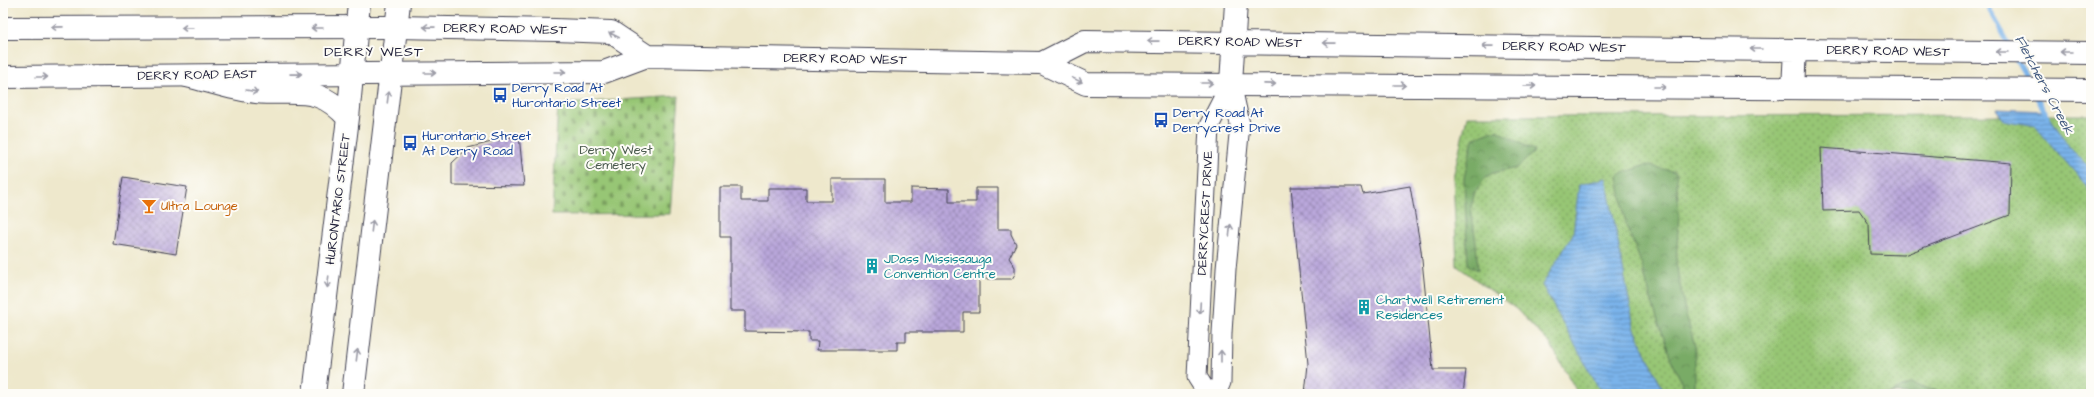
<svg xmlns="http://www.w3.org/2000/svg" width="2094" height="397" font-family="'Architects Daughter',sans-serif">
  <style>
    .grass { fill: url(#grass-dots); stroke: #5c7458 }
    .forest { fill: url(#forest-crowns); stroke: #4e6650 }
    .cemetery { fill: url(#cemetery-stones); stroke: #5c7458 }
    .water { fill: url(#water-rules); stroke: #4e6a92 }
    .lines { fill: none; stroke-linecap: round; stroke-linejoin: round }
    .stream { stroke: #7ab3ea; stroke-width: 5 }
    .building { fill: url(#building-cross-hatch) }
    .street-casing { stroke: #414051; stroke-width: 21 }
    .secondary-casing { stroke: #414051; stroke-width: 24 }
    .primary-casing { stroke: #414051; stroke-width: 24 }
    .street { stroke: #fff; stroke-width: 19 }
    .secondary { stroke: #fff; stroke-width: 22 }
    .primary { stroke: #fff; stroke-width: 22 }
    .oneway { stroke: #9c9ca7 }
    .labels { text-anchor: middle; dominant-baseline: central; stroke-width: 4; stroke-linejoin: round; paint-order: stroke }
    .street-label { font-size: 13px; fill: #22223b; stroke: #fdfcf7 }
    .transit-label { font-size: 13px; fill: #164399; stroke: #fdfcf7; text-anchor: start }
    .park-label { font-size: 13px; fill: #4b5b4f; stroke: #fdfcf7 }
    .food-label { font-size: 13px; fill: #c56008; stroke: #fdfcf7; text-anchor: start }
    .culture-label { font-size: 13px; fill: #0d838f; stroke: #fdfcf7; text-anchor: start }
    .neighbourhood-label { font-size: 14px; letter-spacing: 1px; fill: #22223b; stroke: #fdfcf7 }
    .water-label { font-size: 14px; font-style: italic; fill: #455c81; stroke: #fdfcf7 }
  </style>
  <defs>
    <pattern id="grass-dots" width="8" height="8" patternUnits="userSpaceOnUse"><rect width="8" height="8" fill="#97c675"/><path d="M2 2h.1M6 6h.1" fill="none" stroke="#7ba061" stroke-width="1.8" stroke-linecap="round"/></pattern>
    <pattern id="forest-crowns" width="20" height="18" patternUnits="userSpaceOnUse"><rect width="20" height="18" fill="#79ab66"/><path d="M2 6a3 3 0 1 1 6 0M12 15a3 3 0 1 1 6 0" fill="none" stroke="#638b55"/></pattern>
    <pattern id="cemetery-stones" width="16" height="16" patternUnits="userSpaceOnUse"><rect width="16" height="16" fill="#97c675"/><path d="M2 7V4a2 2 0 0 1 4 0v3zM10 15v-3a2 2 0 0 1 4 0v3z" fill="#7ba061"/></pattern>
    <pattern id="water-rules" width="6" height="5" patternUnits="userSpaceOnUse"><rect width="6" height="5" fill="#7ab3ea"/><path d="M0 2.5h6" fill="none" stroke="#6491bf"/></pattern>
    <pattern id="building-cross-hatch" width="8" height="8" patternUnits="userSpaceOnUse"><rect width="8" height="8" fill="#baa7db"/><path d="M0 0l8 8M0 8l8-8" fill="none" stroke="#9788b3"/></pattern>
  </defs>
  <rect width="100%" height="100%" fill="#fdfcf7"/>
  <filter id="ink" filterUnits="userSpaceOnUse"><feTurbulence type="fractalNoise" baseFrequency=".025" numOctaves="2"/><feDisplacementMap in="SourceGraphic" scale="8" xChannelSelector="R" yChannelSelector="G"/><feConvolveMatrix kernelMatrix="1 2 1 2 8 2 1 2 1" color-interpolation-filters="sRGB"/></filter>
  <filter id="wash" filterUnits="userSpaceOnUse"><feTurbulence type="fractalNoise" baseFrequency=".012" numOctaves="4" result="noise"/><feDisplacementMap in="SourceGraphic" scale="16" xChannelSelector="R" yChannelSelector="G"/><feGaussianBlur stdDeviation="0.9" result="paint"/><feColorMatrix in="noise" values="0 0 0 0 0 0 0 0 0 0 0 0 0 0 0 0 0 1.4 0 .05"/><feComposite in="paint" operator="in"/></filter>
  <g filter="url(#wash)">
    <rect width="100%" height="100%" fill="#eee8cc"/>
    <!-- grass -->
    <path class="grass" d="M2091,115V394H1578L1551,345L1516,309L1457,266L1453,177L1467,116Z"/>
    <!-- forest -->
    <path class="forest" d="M1496,130L1535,151L1517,168L1493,173L1486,177L1475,192L1471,207L1476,243L1478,270L1468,265L1464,178L1473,139Z
      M1646,165L1676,172L1679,213L1676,263L1685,311L1695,346V394H1687L1671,359L1653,306L1641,263L1625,221L1618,175Z
      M1911,384L1949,394H1890Z"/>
    <!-- cemetery -->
    <path class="cemetery" d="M679,96L670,214L552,215L558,104Z"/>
    <!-- water -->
    <path class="water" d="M1996,109L2046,111L2070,148L2091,169V191L2035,126L2004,120Z
      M1606,178L1634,327L1665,394H1602L1542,285L1573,234L1579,185Z"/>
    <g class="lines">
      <!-- stream -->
      <path class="stream" d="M1986,3L2010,46
        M2016,59L2030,83
        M2036,96L2048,117"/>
    </g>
    <g id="blocks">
      <!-- building -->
      <path class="building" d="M519,135L524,186L452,185V163L468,148Z
        M1821,148L2011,163L2010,215L1904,255L1870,254L1869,224L1859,210L1823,211Z
        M123,177L187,187L176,254L113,244Z
        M832,179H885V202H911V188L949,189V202H976V188H998V229H1011V234L1016,244L1009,258L1015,267V274L1012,279H979V312H963V332H906V342H897V350H817L818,341H809V332L745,331V311H730V237H720V187H741V201H768V188H806V201H832Z
        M1410,186L1421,250L1433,370H1466L1463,394H1305L1308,364L1291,187H1361L1363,194Z"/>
    </g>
  </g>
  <g filter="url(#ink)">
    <use href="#blocks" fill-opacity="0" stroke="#414051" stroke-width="1"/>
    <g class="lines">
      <defs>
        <path id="street" d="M1208,394L1197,377L1209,126L1231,83
          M1216,394L1221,382L1222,333L1226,269L1240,124L1231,83"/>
        <path id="secondary" d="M3,28L396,27L555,30L611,32L647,56
          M1042,63L1085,41L1597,48L2091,53
          M3,77L604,72L647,56L1042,63L1086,84L2091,90
          M1231,83L1236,3
          M1793,88L1795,50"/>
        <path id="primary" d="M187,76C209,81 233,90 256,92C297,96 317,83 348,118
          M314,394L348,118L359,3
          M353,394L399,3"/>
      </defs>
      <!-- street casing -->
      <use href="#street" class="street-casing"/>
      <!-- secondary casing -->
      <use href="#secondary" class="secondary-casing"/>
      <!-- primary casing -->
      <use href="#primary" class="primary-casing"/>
      <!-- street -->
      <use href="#street" class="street"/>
      <!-- secondary -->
      <use href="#secondary" class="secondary"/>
      <!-- primary -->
      <use href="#primary" class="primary"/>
    </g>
    <!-- one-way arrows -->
    <defs><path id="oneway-shaft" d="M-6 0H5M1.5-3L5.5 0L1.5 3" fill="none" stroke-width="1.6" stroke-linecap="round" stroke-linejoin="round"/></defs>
    <g class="oneway">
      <use href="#oneway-shaft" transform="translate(57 27) rotate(179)"/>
      <use href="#oneway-shaft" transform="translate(429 27) rotate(-179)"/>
      <use href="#oneway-shaft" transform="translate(187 28) rotate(-180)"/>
      <use href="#oneway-shaft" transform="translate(317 28) rotate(180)"/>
      <use href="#oneway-shaft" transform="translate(614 35) rotate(-153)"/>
      <use href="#oneway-shaft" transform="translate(1153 41) rotate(-179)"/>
      <use href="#oneway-shaft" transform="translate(1329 43) rotate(-179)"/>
      <use href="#oneway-shaft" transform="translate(1488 46) rotate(-179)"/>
      <use href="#oneway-shaft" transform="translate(1756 49) rotate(-180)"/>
      <use href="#oneway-shaft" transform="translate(2002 52) rotate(-180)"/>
      <use href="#oneway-shaft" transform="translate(2066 52) rotate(-180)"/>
      <use href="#oneway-shaft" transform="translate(560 72)"/>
      <use href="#oneway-shaft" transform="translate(430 73)"/>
      <use href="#oneway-shaft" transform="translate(296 74) rotate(-1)"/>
      <use href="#oneway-shaft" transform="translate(42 77)"/>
      <use href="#oneway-shaft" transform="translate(1077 80) rotate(25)"/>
      <use href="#oneway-shaft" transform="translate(1207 83)"/>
      <use href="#oneway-shaft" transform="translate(1270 84) rotate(1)"/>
      <use href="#oneway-shaft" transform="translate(1400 85)"/>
      <use href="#oneway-shaft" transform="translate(1530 86)"/>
      <use href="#oneway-shaft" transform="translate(1660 87)"/>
      <use href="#oneway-shaft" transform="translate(252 91) rotate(10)"/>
      <use href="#oneway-shaft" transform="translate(388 97) rotate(-83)"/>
      <use href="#oneway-shaft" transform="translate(372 226) rotate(-83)"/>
      <use href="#oneway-shaft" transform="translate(1230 230) rotate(-84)"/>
      <use href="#oneway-shaft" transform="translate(328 282) rotate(97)"/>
      <use href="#oneway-shaft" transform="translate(1200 308) rotate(93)"/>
      <use href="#oneway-shaft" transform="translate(357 355) rotate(-83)"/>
      <use href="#oneway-shaft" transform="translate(1221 356) rotate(-90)"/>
    </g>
  </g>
  <!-- icons -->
  <defs>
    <symbol id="bus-bare" viewBox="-9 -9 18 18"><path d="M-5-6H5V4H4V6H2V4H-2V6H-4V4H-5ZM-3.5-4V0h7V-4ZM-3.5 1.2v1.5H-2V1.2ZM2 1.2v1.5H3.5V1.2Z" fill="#1a4fb4" stroke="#fdfcf7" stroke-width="2.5" paint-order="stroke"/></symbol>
    <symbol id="bar-bare" viewBox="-9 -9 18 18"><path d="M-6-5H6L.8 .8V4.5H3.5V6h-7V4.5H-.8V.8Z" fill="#e8710a" stroke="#fdfcf7" stroke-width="2.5" paint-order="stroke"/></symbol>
    <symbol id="building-bare" viewBox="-9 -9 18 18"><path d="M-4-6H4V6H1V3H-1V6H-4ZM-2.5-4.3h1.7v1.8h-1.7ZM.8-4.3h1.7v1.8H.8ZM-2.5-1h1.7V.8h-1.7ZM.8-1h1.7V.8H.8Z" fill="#0f9aa8" stroke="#fdfcf7" stroke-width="2.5" paint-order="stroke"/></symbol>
  </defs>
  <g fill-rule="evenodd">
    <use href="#bus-bare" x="489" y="84" width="22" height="22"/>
    <use href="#bus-bare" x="1150" y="109" width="22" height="22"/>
    <use href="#bus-bare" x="399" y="132" width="22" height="22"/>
    <use href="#bar-bare" x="138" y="195" width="22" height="22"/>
    <use href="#building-bare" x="861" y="255" width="22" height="22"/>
    <use href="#building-bare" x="1353" y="296" width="22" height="22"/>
  </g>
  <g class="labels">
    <!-- street labels -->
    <g class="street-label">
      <text transform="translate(505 29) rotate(1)">DERRY ROAD WEST</text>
      <text transform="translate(1240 42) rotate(1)">DERRY ROAD WEST</text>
      <text transform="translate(1564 47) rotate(1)">DERRY ROAD WEST</text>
      <text transform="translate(1888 51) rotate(1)">DERRY ROAD WEST</text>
      <text transform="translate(845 59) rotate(1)">DERRY ROAD WEST</text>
      <text transform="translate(197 75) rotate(-1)">DERRY ROAD EAST</text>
      <text transform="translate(338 199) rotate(-83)">HURONTARIO STREET</text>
      <text transform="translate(1205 213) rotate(-87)">DERRYCREST DRIVE</text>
    </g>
    <!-- transit labels -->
    <g class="transit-label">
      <text x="512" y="88">Derry Road At<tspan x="512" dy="15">Hurontario Street</tspan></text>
      <text x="1173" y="113">Derry Road At<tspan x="1173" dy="15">Derrycrest Drive</tspan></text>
      <text x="422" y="136">Hurontario Street<tspan x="422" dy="15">At Derry Road</tspan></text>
    </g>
    <!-- park labels -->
    <g class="park-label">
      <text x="616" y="150">Derry West<tspan x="616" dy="15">Cemetery</tspan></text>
    </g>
    <!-- food labels -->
    <g class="food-label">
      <text x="161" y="206">Ultra Lounge</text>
    </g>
    <!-- culture labels -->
    <g class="culture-label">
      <text x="884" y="259">JDass Mississauga<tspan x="884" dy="15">Convention Centre</tspan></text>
      <text x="1376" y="300">Chartwell Retirement<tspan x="1376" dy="15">Residences</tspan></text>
    </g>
    <!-- neighbourhood labels -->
    <g class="neighbourhood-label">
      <text x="374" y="52">DERRY WEST</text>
    </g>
    <!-- water labels -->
    <g class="water-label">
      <text transform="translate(2044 85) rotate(62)">Fletchers Creek</text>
    </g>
  </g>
  <!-- margin -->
  <rect width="2094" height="397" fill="none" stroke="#fdfcf7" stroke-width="16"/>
</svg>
